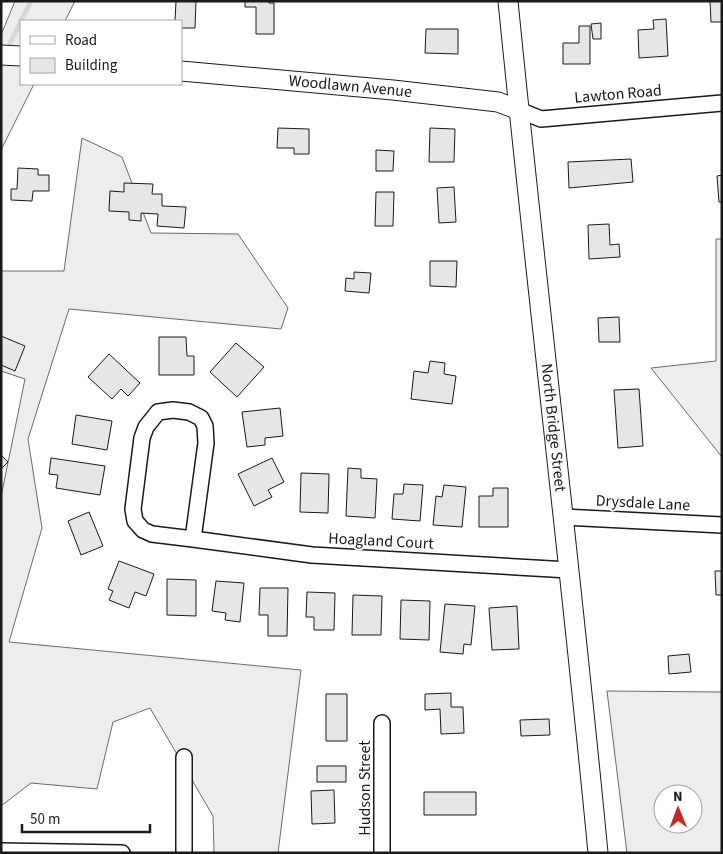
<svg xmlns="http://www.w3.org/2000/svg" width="723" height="854" font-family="'Source Sans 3',sans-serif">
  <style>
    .built { fill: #ededed; stroke: #6a6a6a; fill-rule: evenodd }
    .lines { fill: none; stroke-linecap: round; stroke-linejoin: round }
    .stream { stroke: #d7d7d7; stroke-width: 5 }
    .building { fill: #e6e6e6; stroke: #1a1a1a }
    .minor-casing { stroke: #1a1a1a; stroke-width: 18 }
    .tertiary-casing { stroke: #1a1a1a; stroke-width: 21 }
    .minor { stroke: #fff; stroke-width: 15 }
    .tertiary { stroke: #fff; stroke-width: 19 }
    .labels { text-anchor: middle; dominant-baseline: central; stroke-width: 4; stroke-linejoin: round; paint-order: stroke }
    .street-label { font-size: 16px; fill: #1a1a1a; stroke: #fff }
  </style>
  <rect width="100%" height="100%" fill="#fff"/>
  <!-- built -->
  <path class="built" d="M15,1H75L65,21H21V84H34L1,150V35Z
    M82,138L122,157L151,233L238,234L288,308L281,329L69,309L28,439L42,528L9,642L301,670L278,853H214L213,816L150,708L113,722L97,789L31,783L1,806V497L25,379L1,371V271H64Z
    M716,239H722V457L651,368L716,361Z
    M607,691L722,692V853H627ZM663,794H693V824H663Z"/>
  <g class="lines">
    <!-- stream -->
    <path class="stream" d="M10,43L31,1"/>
  </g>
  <!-- building -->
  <path class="building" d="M176,1H196L195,28H181V21H175Z
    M245,1H269V3H274V34H256V7H245Z
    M710,1H722V22H711Z
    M666,19L668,56L639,58L638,30L654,29L653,20Z
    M601,23V39H593L591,24Z
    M579,26H590V64H563V43H579Z
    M426,29H458V54L425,53Z
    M278,128L309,129V154H294V148H277Z
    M430,128L455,129L454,162H429Z
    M376,150L394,151L393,171H376Z
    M631,159L633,182L569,188L568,162Z
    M18,168L38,169V175H49V191H33L32,201L11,200V189H17Z
    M722,175V202H719L717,176Z
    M124,183L153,184L152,194H162V206L186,207L184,228L157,226L158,214L141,213V221L129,220V212L109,211L110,191L124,192Z
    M454,187L456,222L439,223L437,188Z
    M376,192H394L393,226H375Z
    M609,224L610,245L619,244L620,257L589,259L588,225Z
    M430,261H457L456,287L430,286Z
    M354,272L371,273L369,293L345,291L346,278L354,279Z
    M619,317L620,342H599L598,318Z
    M1,336L25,346L15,371L1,365Z
    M159,337H186L187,356H194V375H159Z
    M236,343L264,367L237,397L210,372Z
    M109,354L140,383L128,396L121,389L112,399L88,377Z
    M430,361L445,363L444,374L456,376L452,404L411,399L414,371L428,373Z
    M639,389L643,446L618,448L614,390Z
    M280,408L283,436L265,438V445L247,447L242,412Z
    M76,415L112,421L107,450L72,444Z
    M1,455L8,462L1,469Z
    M51,458L105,466L100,495L56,488L58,475L49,474Z
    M272,458L284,482L268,490L272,497L254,506L238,474Z
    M348,468L361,469V478L377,479L375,518L346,516Z
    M301,473L329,474L328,513L300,512Z
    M404,484L423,485L420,521L392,519L394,494H403Z
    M444,485L466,487L462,527L433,525L436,496L442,497Z
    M493,488H508V527H479V496H493Z
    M89,512L103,546L81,555L68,521Z
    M119,561L154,574L146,596L135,592L129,608L109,600L113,591L108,589Z
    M715,571H722V595H716Z
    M167,579L196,580V616L167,615Z
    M216,581L244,583L240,622L225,620L226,613L212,611Z
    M260,588H288L287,636H268V615H259Z
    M307,592L335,593L334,630H314V617H306Z
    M353,595L382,596L381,635H352Z
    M401,600L430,601L429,640L400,639Z
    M445,604L475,606L471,645L464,644L463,654L440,652Z
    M517,606L519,649L492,650L489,608Z
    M689,654L691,672L669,674L668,656Z
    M451,693V707H463L464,733L441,734L440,709L425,710V694Z
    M326,694H347V741H326Z
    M549,719L550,735L521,736L520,720Z
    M317,766H346V782H317Z
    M334,790L335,823L312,824L311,791Z
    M424,792H476V815H424Z"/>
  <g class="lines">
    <defs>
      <path id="minor" d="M519,110L541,119L722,103
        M173,410L189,412L201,418L205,426L206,443L193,539L152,534L143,530L135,521L133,509L142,438L146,427L158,412Z
        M563,517L722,525
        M193,539L312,555L569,570
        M184,757V853
        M1,851L122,853
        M382,853V723"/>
      <g id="tertiary">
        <path id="s1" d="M508,1C536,285 571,569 598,853"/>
        <path d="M1,55L21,56"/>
        <path id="s2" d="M181,71L393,90L498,102L519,110"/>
      </g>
    </defs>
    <!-- minor casing -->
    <use href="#minor" class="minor-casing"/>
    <!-- tertiary casing -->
    <use href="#tertiary" class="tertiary-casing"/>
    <!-- minor -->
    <use href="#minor" class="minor"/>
    <!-- tertiary -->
    <use href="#tertiary" class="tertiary"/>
  </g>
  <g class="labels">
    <!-- street labels -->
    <g class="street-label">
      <text stroke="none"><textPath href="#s2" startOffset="170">Woodlawn Avenue</textPath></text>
      <text transform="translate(618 94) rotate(-5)">Lawton Road</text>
      <text stroke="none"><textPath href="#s1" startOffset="429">North Bridge Street</textPath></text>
      <text transform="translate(643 503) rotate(3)">Drysdale Lane</text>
      <text transform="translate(381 541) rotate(3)">Hoagland Court</text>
      <text transform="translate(365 788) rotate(-90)">Hudson Street</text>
    </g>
  </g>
  <!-- border -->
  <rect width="723" height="854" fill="none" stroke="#1a1a1a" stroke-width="5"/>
  <!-- legend -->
  <rect x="20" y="20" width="162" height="65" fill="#ffffff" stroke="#a3a3a3"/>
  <rect x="30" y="36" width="25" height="8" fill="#ffffff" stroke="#a3a3a3"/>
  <text x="65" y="45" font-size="15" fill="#1a1a1a">Road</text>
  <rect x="30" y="58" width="25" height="15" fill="#e6e6e6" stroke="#a3a3a3"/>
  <text x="65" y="70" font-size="15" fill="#1a1a1a">Building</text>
  <!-- north arrow -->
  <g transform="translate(678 809) rotate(359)"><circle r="24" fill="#ffffff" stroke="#a3a3a3"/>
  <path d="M0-4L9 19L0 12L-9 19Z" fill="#c62828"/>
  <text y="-8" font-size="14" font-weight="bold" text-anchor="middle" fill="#1a1a1a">N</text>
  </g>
  <!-- scale -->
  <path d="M22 824v8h128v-8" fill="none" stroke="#1a1a1a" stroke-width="2.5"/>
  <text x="30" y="824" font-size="15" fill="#1a1a1a" stroke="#ffffff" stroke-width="4" paint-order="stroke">50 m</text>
</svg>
